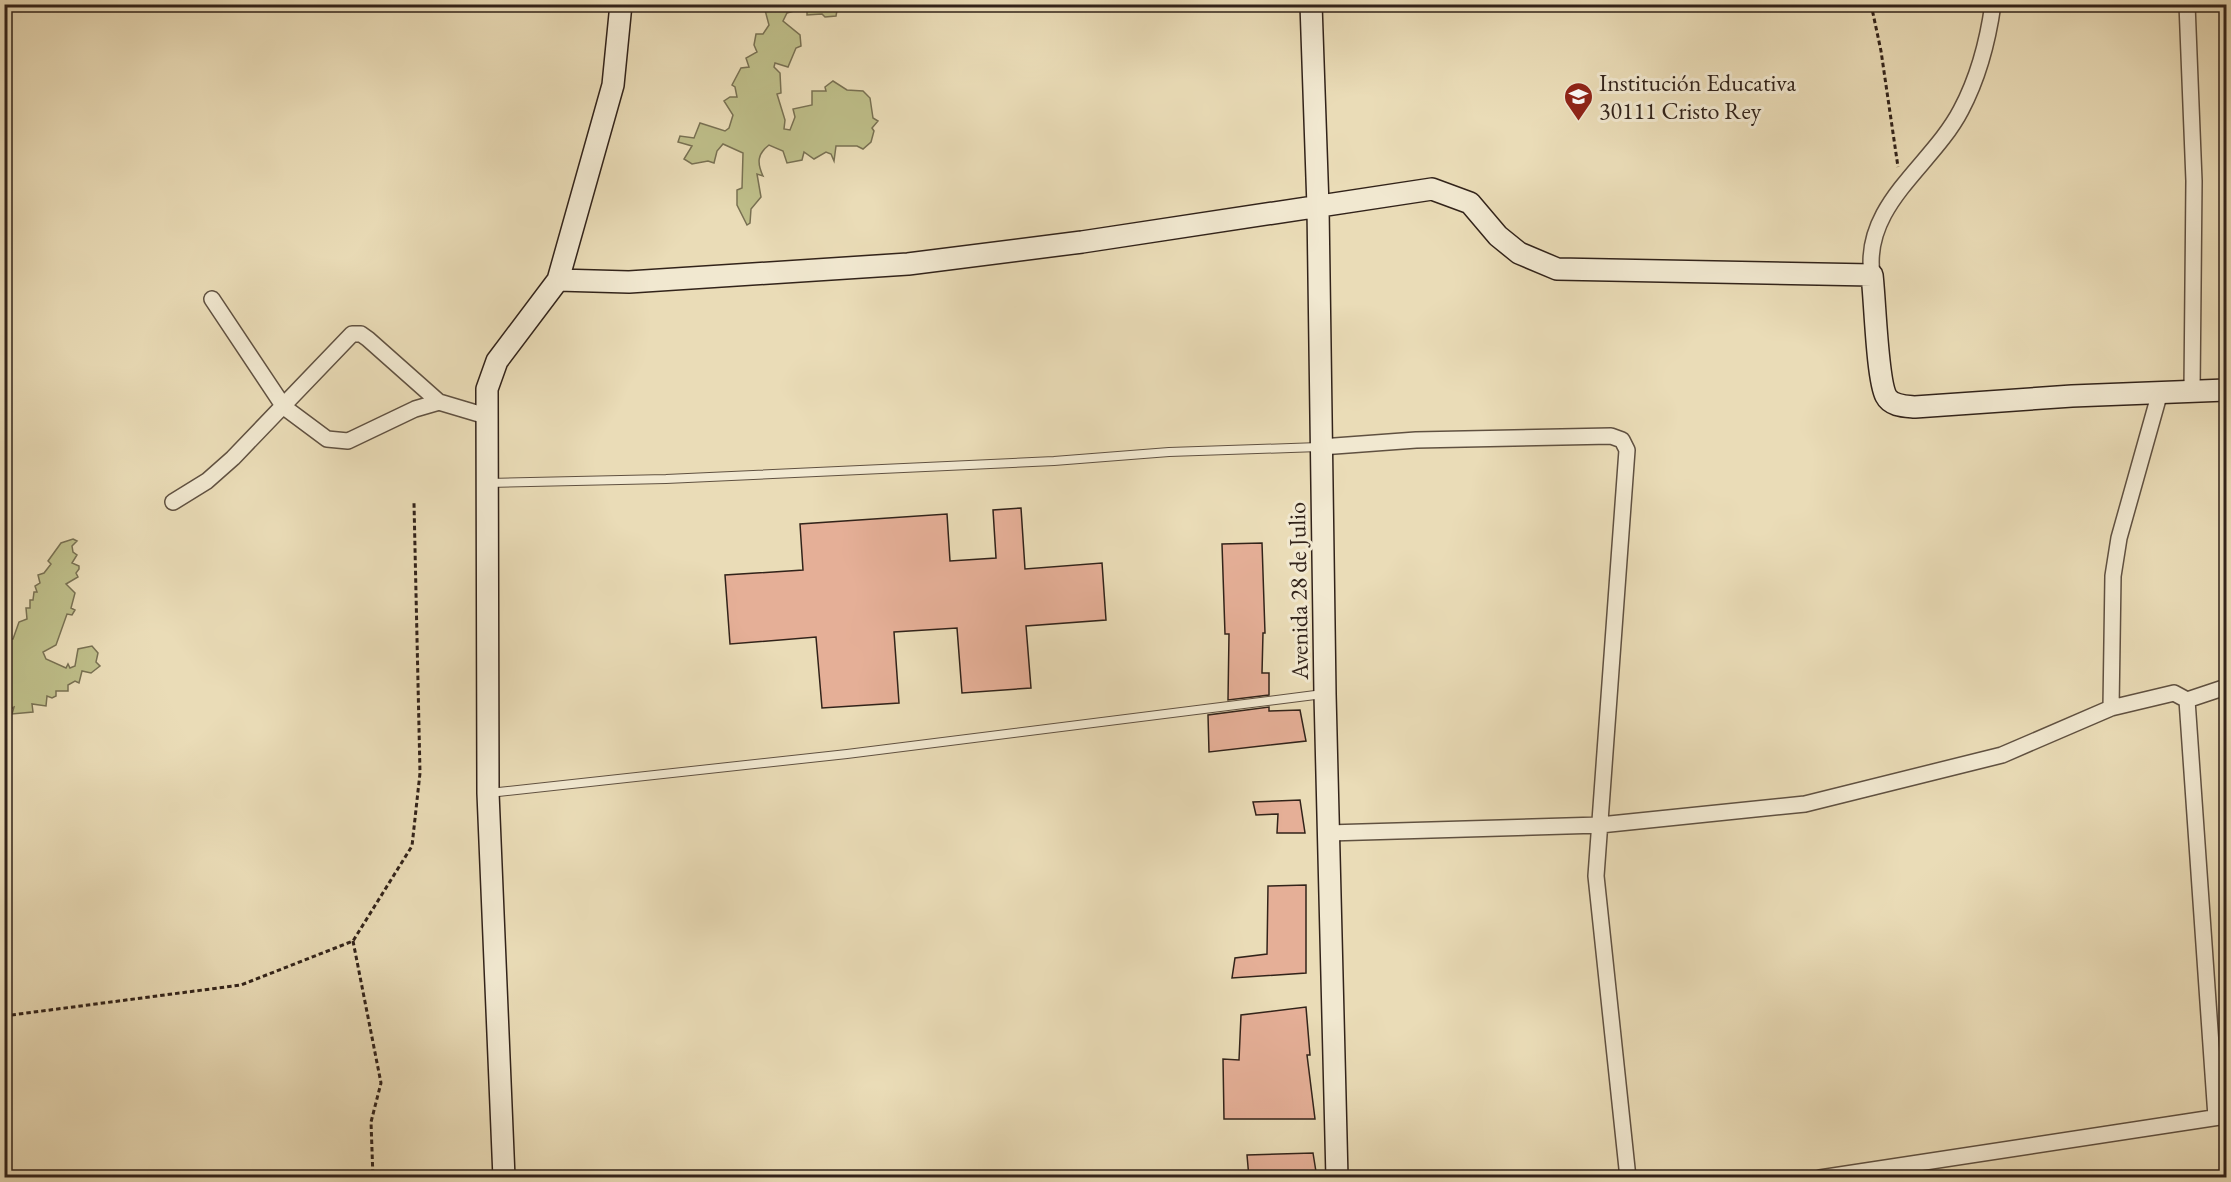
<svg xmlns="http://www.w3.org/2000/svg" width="2231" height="1182" font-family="'EB Garamond',serif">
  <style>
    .green { fill: #bebe89; stroke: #787052; stroke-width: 1.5 }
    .building { fill: #e5af97; stroke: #32231a; stroke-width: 1.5 }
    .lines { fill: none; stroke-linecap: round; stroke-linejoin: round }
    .lane-casing { stroke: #605141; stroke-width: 10 }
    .street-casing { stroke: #605141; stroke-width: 18 }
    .secondary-casing { stroke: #32231a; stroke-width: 24 }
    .path { stroke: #32231a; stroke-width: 3; stroke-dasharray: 4.5 3; stroke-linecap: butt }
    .lane { stroke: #f1e8d0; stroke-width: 8 }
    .street { stroke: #f1e8d0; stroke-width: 15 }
    .secondary { stroke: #f1e8d0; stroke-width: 21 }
    .labels { text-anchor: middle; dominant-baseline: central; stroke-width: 6; stroke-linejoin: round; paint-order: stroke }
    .poi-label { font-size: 24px; fill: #32231a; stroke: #f1e8d0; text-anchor: start }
    .street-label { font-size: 24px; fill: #32231a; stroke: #f1e8d0 }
  </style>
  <rect width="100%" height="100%" fill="#eadcb7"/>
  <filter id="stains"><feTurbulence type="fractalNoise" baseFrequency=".00333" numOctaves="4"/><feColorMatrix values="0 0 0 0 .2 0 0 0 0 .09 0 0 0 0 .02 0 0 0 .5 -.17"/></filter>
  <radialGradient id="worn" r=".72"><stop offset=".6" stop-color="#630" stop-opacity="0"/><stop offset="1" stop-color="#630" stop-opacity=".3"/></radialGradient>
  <!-- green -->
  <path class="green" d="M772,5H793L797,10L787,13L783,21L800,35L801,46L796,48L788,67L775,63L774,67L780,73L781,93L777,94L785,120L784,129L790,130L795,117L793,109L812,105V91H826L825,87L833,81L847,90L863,91L870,98L873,118L878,121L872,128L874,131L871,142L863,149L857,146H836L834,161L831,154L826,152L814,159L804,152L802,160L787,163L783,151L769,145C757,154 757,163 763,176L757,174L761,197L751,209L750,223L747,225L737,205V190L742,188L743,153L723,144L717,151L714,163L708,161L692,164L684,159L692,146L678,142L680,136L694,138L700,123L725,131L729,128L733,115L724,101L730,97H737L735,87L732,85L741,68L749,67L746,58L757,52L754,45L756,34H763L769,25L765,10Z
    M815,5H838L836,16L825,17L822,14L807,15V10L815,8Z
    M73,539L77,541L72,546L73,552L77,555L72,563L79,566V569L76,573L78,577L66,584L75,593L71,608L75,610L72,615L67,614L56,645L43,652L46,659L66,668L68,664L70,668L75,666L78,649L92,646L98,653L96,662L100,666L91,673L82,671L79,683L75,681L68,685V691H56V696L52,698L47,696L46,706L32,704L33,712L12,714L14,707L5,711L7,643L9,639H13L19,622L27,619L26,608H30V600H33L34,592H37L35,586L40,583L38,575L44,573L51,564L48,561L61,543Z"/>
  <!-- building -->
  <path class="building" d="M1021,508L1025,569L1102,563L1106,620L1026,626L1031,688L962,693L957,628L894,632L899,703L822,708L816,637L730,644L725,575L803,570L800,524L947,514L950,561L996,558L993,510Z
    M1262,543L1265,633H1263L1262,673H1269V695L1228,700L1229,634H1225L1222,544Z
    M1269,707V711L1300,710L1306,741L1209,752L1208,715Z
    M1300,800L1305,833H1277L1278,814L1256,815L1253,802Z
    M1306,885V973L1232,978L1235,958L1267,954L1268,886Z
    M1306,1007L1310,1055H1307L1315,1119H1224L1223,1059L1239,1060L1241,1015Z
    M1313,1153L1317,1178H1249L1247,1155Z"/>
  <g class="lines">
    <defs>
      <path id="lane" d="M488,483L666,479L1054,461L1169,452L1319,447
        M489,793L847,754L1323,694"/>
      <path id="street" d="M2187,4L2194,181L2192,391
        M1872,275C1862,205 1932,166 1961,110C1978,78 1988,40 1993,4
        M212,299L284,407L327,439L348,441L415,409L439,402L486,416
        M1321,447L1416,440L1611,436L1622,440L1627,450L1596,876L1628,1178
        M173,502L207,481L233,458L352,334H361L368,339L439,402
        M2187,700L2226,687
        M2111,708L2113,576L2119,538L2160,392
        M1328,833L1600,825L1805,804L2002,755L2111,708L2174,693L2187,700L2216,1117
        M1820,1178L2226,1116"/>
      <path id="secondary" d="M1311,4L1318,207L1325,694L1337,1178
        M558,280L629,282L908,264L1082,242L1432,189L1470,203L1498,236L1519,253L1557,269L1872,275C1875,299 1877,379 1886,396C1891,406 1904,406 1915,407L2072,396L2226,390
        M504,1178L488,793L487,389L497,361L558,280L613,85L621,4"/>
    </defs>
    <!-- lane casing -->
    <use href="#lane" class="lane-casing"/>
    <!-- street casing -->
    <use href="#street" class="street-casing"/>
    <!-- secondary casing -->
    <use href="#secondary" class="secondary-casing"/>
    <!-- path -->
    <path class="path" d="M1871,4L1881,51L1898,167
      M353,941L381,1083L371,1122L373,1178
      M4,1016L241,985L353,941L412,846L420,773L414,503"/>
    <!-- lane -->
    <use href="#lane" class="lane"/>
    <!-- street -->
    <use href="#street" class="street"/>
    <!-- secondary -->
    <use href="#secondary" class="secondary"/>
  </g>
  <!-- icons -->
  <defs>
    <symbol id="school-pin" viewBox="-11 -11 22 30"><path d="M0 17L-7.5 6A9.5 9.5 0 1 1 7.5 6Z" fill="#8f2418" stroke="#f1e8d0"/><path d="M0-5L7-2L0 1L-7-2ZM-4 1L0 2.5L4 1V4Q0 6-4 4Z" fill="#fff"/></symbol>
  </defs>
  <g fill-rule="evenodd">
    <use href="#school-pin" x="1562" y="80" width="33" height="45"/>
  </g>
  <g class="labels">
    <!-- poi labels -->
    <g class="poi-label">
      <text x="1599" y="82">Institución Educativa<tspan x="1599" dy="28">30111 Cristo Rey</tspan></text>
    </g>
    <!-- street labels -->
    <g class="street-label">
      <text transform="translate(1298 591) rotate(-91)">Avenida 28 de Julio</text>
    </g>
  </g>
  <!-- margin -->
  <rect width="2231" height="1182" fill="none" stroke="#eadcb7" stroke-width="24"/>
  <rect x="6" y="6" width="2219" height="1170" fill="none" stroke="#32231a" stroke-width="3"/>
  <rect x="12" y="12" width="2207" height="1158" fill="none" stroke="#32231a" stroke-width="1.5"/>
  <rect width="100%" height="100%" filter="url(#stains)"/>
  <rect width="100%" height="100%" fill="url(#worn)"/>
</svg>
